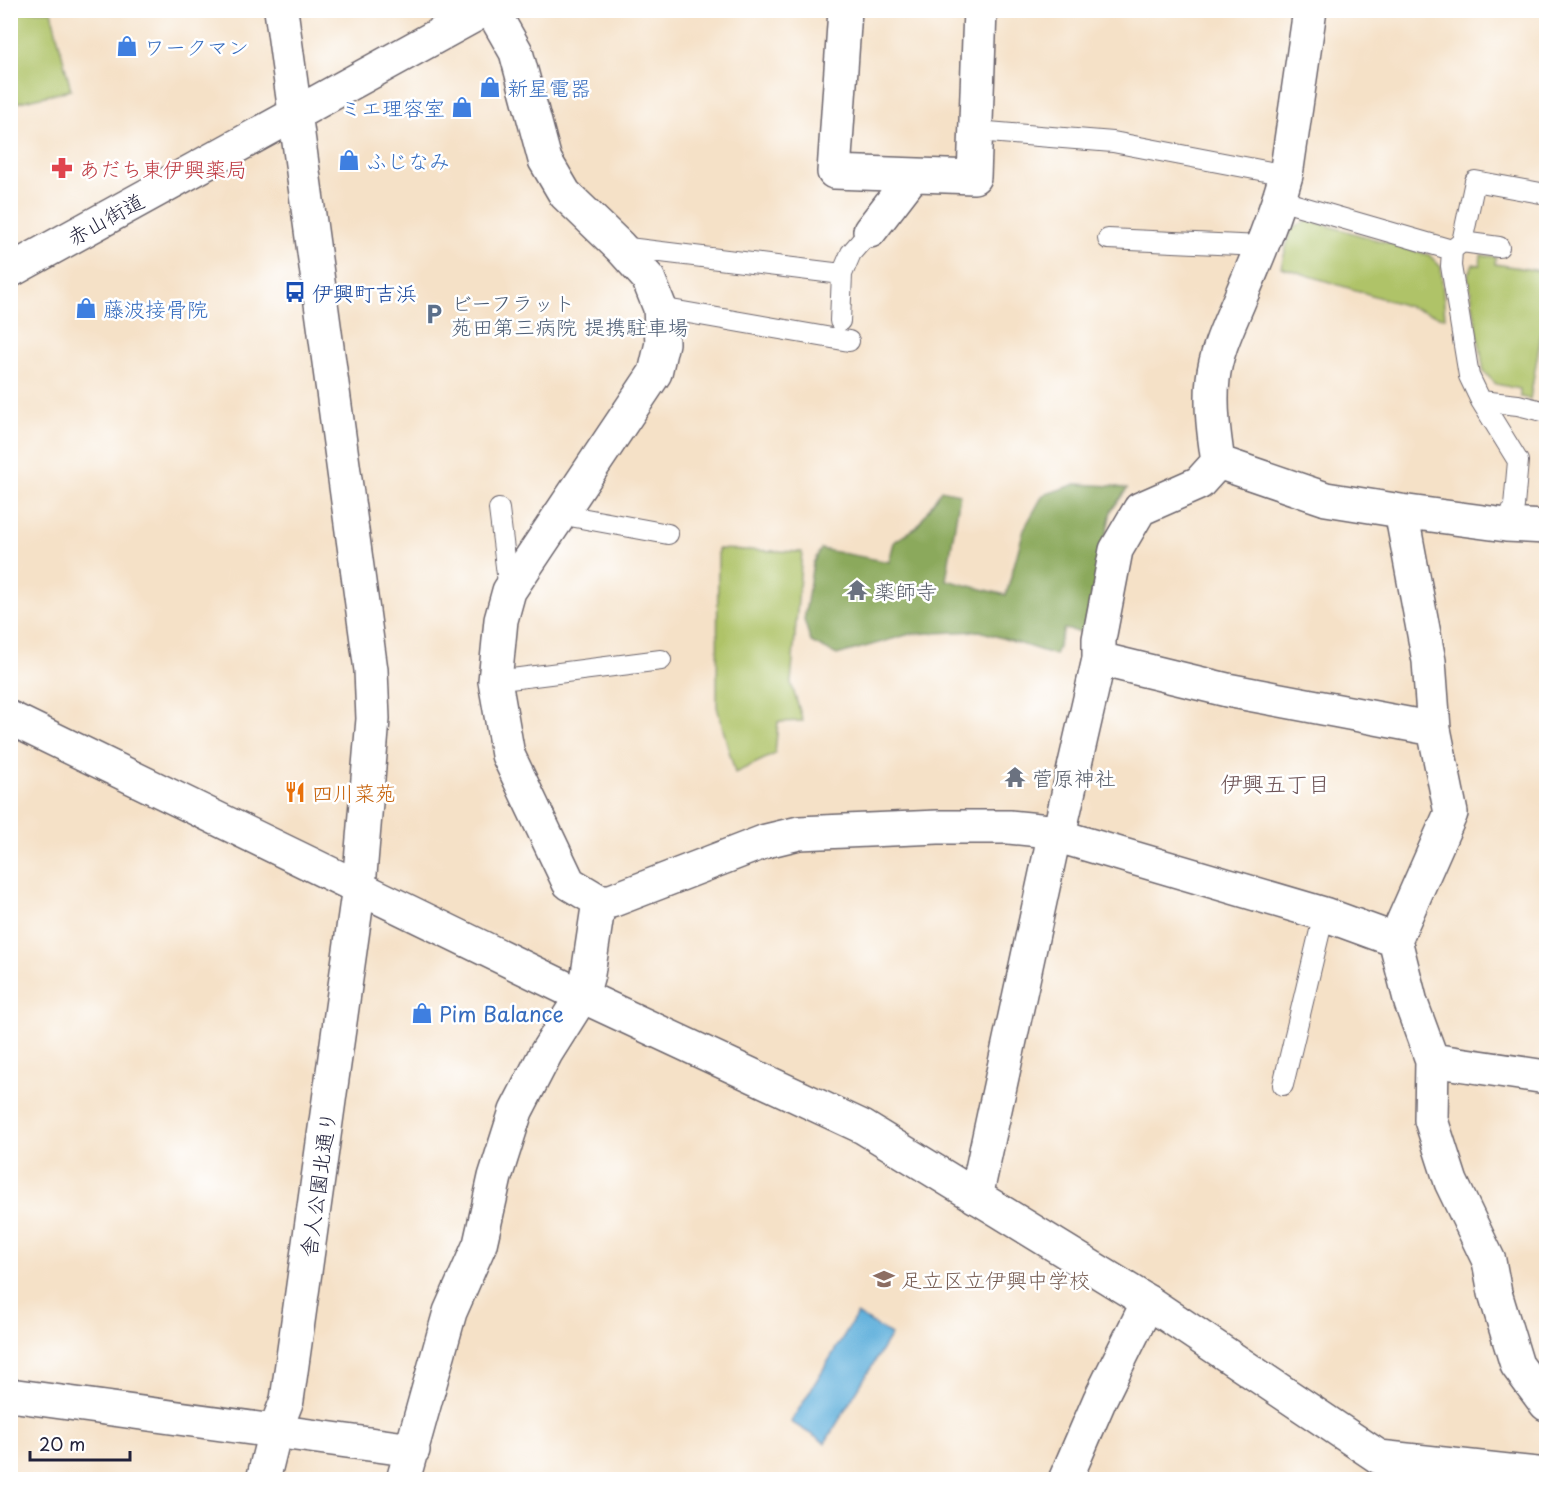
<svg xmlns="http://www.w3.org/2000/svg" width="1557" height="1490" font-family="'Playpen Sans','Klee One',sans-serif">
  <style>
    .green { fill: #afc367; stroke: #687251; stroke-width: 1.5 }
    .forest { fill: #8ba95c; stroke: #56664c; stroke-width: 1.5 }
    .water { fill: #61b0db; stroke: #42698b; stroke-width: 1.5 }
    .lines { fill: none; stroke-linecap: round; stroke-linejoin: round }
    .service-casing { stroke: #6c656c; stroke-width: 22 }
    .minor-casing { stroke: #6c656c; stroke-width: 36 }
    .tertiary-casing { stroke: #6c656c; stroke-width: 36 }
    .service { stroke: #fff; stroke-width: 20 }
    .minor { stroke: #fff; stroke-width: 33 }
    .tertiary { stroke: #fff; stroke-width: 33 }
    .labels { text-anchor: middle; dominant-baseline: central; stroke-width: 5; stroke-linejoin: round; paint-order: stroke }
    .shop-label { font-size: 21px; fill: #366cbe; stroke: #fff; text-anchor: start }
    .health-label { font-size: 21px; fill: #be3a42; stroke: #fff; text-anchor: start }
    .street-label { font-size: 21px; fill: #22223b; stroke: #fff }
    .transit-label { font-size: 21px; fill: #164399; stroke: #fff; text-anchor: start }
    .service-label { font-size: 21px; fill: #4e5e75; stroke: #fff; text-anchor: start }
    .worship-label { font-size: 21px; fill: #5b616d; stroke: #fff; text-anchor: start }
    .food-label { font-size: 21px; fill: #c56008; stroke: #fff; text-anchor: start }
    .education-label { font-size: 21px; fill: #785e54; stroke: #fff; text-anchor: start }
    .neighbourhood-label { font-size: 22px; fill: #6e5356; stroke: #fff }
  </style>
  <rect width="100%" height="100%" fill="#fff"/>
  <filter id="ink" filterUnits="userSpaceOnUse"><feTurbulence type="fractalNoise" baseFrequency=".0167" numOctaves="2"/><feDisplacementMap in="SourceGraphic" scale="12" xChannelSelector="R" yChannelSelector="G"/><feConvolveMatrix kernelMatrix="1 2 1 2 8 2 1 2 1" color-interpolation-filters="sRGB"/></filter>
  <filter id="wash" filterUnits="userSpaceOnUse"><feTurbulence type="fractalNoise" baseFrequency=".008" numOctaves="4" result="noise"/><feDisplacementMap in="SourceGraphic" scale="24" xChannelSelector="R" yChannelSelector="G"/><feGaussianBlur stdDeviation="1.35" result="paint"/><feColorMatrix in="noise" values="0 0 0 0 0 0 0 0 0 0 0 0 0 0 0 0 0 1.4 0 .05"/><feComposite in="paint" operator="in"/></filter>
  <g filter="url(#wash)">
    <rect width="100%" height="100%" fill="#f5e1c7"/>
    <!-- green -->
    <path class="green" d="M10,11H51L71,90L11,104Z
      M1308,220L1429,255L1441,267L1445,318L1281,267L1291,229Z
      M1481,255L1496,257L1495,264L1546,272V306L1530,399L1520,397V389L1496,384L1484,372L1468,274L1473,264L1480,265Z
      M718,549L802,552L791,683L803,721L778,722L775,754L735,773L717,707Z"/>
    <!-- forest -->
    <path class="forest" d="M1076,484L1113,486L1127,489L1111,511L1086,633L1064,629L1055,655L980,631L910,634L837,655L811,642L804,620L813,563L821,549L889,562L894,542L917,527L941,490L960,494L946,580L1006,595L1024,529L1043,495Z"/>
    <!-- water -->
    <path class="water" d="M857,1314L891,1335L825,1443L791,1422Z"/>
  </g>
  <g filter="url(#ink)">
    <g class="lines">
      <defs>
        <path id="service" d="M976,131L1113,142L1286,175
          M1279,200L1452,250L1451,266L1469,376L1481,401L1518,461L1514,506L1506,525
          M1108,239L1261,246
          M1462,242L1499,247
          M620,247L842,274L851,253L870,231
          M1452,250L1462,242L1475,181L1546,194
          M660,308L849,341
          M840,321L842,274
          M1481,401L1518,405L1546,412
          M499,509L509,591
          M559,514L668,534
          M495,681L661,660
          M1283,1085L1324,914"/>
        <path id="minor" d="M492,10L516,52L545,160L565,194L620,247L648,278L660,308L662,343L655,373L509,591L501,620L495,681L508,755L569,883L599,901H611L766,841L799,833L938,827H1009L1059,832L1072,840L1324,914L1395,940
          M845,10L834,172L974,177L980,10
          M870,231L913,175
          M1218,462L1326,499L1401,511L1506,525L1546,527
          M1401,511L1429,661L1434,729L1451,813L1395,940L1411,1003L1432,1060L1431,1120L1451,1182L1489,1261L1495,1293L1517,1365L1546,1404
          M1099,659L1227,690L1434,729
          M1432,1060L1546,1077
          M976,1197L1053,841L1059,832L1061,825L1099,659V639L1116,550L1140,509L1199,483L1218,462C1214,435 1210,406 1213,379C1216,350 1230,323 1241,296C1258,256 1275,216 1286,175L1310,10
          M10,1395L413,1450
          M403,1480L450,1312L480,1244L495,1177L516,1111L546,1053L582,996L588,974L599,901
          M1065,1480L1100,1399L1148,1302"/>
        <path id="tertiary" d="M10,271L484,10
          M10,718L582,996L863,1127L1148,1302L1379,1457L1546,1475
          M263,1480L275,1431L287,1400L359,886L373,719L371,670L281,10"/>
      </defs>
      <!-- service casing -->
      <use href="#service" class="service-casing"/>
      <!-- minor casing -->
      <use href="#minor" class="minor-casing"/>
      <!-- tertiary casing -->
      <use href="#tertiary" class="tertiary-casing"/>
      <!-- service -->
      <use href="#service" class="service"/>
      <!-- minor -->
      <use href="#minor" class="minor"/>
      <!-- tertiary -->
      <use href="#tertiary" class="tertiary"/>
    </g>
  </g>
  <!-- icons -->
  <defs>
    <symbol id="shop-bare" viewBox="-9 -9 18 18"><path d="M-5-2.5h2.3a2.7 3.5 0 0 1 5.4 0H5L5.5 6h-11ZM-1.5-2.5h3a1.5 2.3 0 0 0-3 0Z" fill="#3f7fe0" stroke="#fff" stroke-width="2.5" paint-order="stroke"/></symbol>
    <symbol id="pharmacy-bare" viewBox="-9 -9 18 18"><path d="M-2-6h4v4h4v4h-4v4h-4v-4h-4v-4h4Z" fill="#e0444e" stroke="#fff" stroke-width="2.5" paint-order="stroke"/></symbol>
    <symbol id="bus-bare" viewBox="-9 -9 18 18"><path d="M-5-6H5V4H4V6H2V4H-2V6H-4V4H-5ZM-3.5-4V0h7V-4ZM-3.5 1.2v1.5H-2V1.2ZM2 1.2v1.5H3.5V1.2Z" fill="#1a4fb4" stroke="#fff" stroke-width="2.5" paint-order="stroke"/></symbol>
    <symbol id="parking-bare" viewBox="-9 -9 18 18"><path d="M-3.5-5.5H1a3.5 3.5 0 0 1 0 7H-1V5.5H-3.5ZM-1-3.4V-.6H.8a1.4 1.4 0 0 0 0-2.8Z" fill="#5c6f8a" stroke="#fff" stroke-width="2.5" paint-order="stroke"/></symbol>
    <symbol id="temple-bare" viewBox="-9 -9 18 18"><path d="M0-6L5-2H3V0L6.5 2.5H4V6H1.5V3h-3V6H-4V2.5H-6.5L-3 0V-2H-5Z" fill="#6b7280" stroke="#fff" stroke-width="2.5" paint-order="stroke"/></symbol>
    <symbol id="restaurant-bare" viewBox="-9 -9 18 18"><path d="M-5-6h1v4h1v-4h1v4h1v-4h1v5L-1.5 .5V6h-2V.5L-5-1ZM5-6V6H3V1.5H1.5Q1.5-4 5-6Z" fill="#e8710a" stroke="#fff" stroke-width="2.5" paint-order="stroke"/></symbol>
    <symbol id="school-bare" viewBox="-9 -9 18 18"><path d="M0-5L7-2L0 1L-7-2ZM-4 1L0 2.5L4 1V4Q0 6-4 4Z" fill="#8d6e63" stroke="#fff" stroke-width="2.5" paint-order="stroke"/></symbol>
  </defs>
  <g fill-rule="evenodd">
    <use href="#shop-bare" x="112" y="31" width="30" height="30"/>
    <use href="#shop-bare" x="475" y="72" width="30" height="30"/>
    <use href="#shop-bare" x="447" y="92" width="30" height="30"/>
    <use href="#shop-bare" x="334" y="145" width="30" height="30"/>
    <use href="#pharmacy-bare" x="47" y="153" width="30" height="30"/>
    <use href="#bus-bare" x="280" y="277" width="30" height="30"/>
    <use href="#shop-bare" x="71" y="293" width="30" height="30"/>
    <use href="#parking-bare" x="419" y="299" width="30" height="30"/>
    <use href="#temple-bare" x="842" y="575" width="30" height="30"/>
    <use href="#temple-bare" x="1000" y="762" width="30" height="30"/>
    <use href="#restaurant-bare" x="280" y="777" width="30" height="30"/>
    <use href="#shop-bare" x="407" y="998" width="30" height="30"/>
    <use href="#school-bare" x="869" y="1264" width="30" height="30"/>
  </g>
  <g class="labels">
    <!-- shop labels -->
    <g class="shop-label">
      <text x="144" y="46">ワークマン</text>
      <text x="507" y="87">新星電器</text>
      <text x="445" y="107" text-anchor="end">ミエ理容室</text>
      <text x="366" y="160">ふじなみ</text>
      <text x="103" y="308">藤波接骨院</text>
      <text x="439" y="1013">Pim Balance</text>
    </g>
    <!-- health labels -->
    <g class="health-label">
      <text x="79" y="168">あだち東伊興薬局</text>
    </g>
    <!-- street labels -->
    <g class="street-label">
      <text transform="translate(105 218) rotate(-29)">赤山街道</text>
      <text transform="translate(317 1184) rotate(-82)">舎人公園北通り</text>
    </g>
    <!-- transit labels -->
    <g class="transit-label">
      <text x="312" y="292">伊興町吉浜</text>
    </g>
    <!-- service labels -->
    <g class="service-label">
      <text x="451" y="302">ビーフラット<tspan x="451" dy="24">苑田第三病院 提携駐車場</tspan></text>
    </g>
    <!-- worship labels -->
    <g class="worship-label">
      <text x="874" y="590">薬師寺</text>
      <text x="1032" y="777">菅原神社</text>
    </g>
    <!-- food labels -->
    <g class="food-label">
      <text x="312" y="792">四川菜苑</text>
    </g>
    <!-- education labels -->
    <g class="education-label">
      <text x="901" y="1279">足立区立伊興中学校</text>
    </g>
    <!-- neighbourhood labels -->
    <g class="neighbourhood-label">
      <text x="1275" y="782">伊興五丁目</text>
    </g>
  </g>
  <!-- margin -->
  <rect width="1557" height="1490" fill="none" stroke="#fff" stroke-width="36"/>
  <!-- scale -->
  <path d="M30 1451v9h100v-9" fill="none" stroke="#22223b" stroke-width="3"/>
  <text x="39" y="1451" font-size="18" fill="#22223b" stroke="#ffffff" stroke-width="4.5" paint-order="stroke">20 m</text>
</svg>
